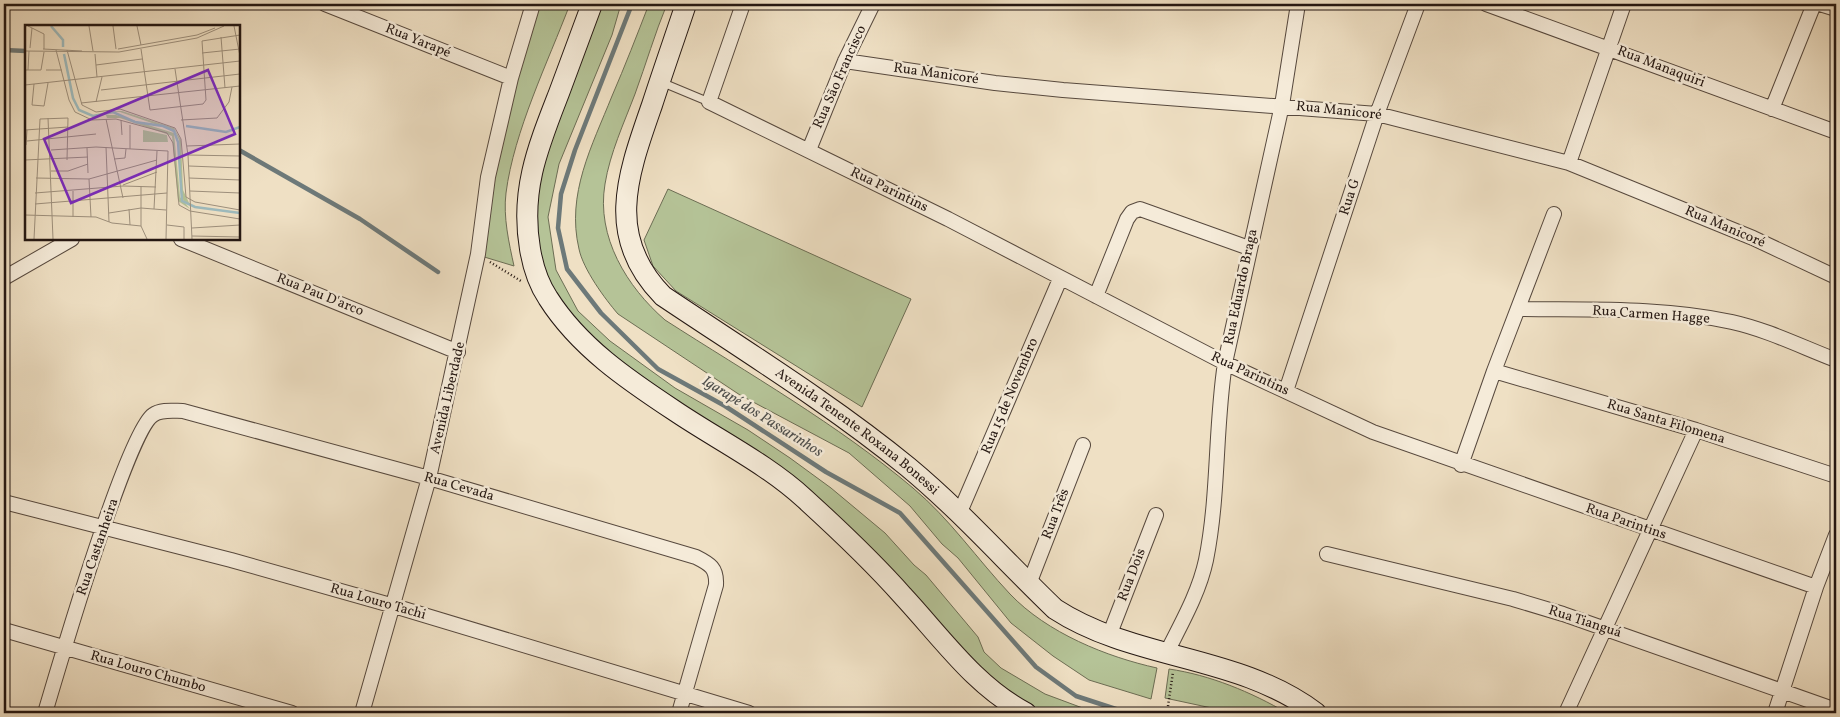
<svg xmlns="http://www.w3.org/2000/svg" width="1840" height="717" font-family="Vollkorn,serif">
  <style>
    .green { fill: #b5c397; stroke: #6c6d54 }
    .lines { fill: none; stroke-linecap: round; stroke-linejoin: round }
    .stream { stroke: #6d7979; stroke-width: 4.5 }
    .lane-casing { stroke: #57493e; stroke-width: 9 }
    .street-casing { stroke: #57493e; stroke-width: 16 }
    .secondary-casing { stroke: #241712; stroke-width: 22 }
    .path { stroke: #241712; stroke-width: 2.5; stroke-dasharray: 1 2.5; stroke-linecap: butt }
    .lane { stroke: #f5ebd9; stroke-width: 7 }
    .street { stroke: #f5ebd9; stroke-width: 14 }
    .secondary { stroke: #f5ebd9; stroke-width: 20 }
    .labels { text-anchor: middle; dominant-baseline: central; stroke-width: 5; stroke-linejoin: round; paint-order: stroke }
    .street-label { font-size: 14px; fill: #241712; stroke: #f5ebd9 }
    .water-label { font-size: 15px; font-style: italic; fill: #4f504e; stroke: #f5ebd9 }
    .inset-river { fill: none; stroke: #9ebbbe; stroke-width: 2.5 }
    .inset-road { fill: none; stroke: #9e907d; stroke-width: 1 }
    .view { fill: #7b2cbf; fill-opacity: 0.15; stroke: #7b2cbf; stroke-width: 2.5 }
    .inset-edge { fill: none; stroke: #241712; stroke-width: 2.5 }
  </style>
  <rect width="100%" height="100%" fill="#efe0c4"/>
  <filter id="stains"><feTurbulence type="fractalNoise" baseFrequency=".004" numOctaves="4"/><feColorMatrix values="0 0 0 0 .2 0 0 0 0 .09 0 0 0 0 .02 0 0 0 .5 -.17"/></filter>
  <radialGradient id="worn" r=".72"><stop offset=".6" stop-color="#630" stop-opacity="0"/><stop offset="1" stop-color="#630" stop-opacity=".3"/></radialGradient>
  <!-- green -->
  <path class="green" d="M533,4H570C548,62 514,131 506,193C503,217 509,243 514,266L481,256L499,145Z
    M600,4H621L612,35L559,164L548,217L556,270L578,311L610,341L675,388L748,430L790,458L831,488L885,533L914,565L926,575L978,637L984,652L1001,668L1045,694L1088,710L1107,713H1045L1028,706L999,689L866,547L613,362L545,284L533,202L541,158Z
    M649,4H667C655,33 646,64 635,94C624,123 610,153 605,184C596,237 627,287 665,320C749,374 837,424 913,488C950,519 977,559 1010,594C1047,633 1107,657 1157,668L1151,699L1089,680L1053,656L1011,623L958,558L942,544L910,506L849,453L740,395L618,314C605,299 583,269 579,249C566,194 592,146 612,96C625,66 637,35 649,4Z
    M668,189L911,299L862,407L676,291L653,266L644,240Z
    M1169,669C1210,675 1251,692 1287,713H1235L1165,698Z"/>
  <g class="lines">
    <!-- stream -->
    <path class="stream" d="M632,4L575,150L561,194L558,228L567,269L601,313L658,369L725,406L826,472L900,513L1036,667L1076,696L1128,713L1171,711L1178,713
      M4,50L26,51
      M239,150L360,219L438,272"/>
    <defs>
      <path id="lane" d="M661,82L709,102"/>
      <path id="street" d="M325,4L511,78
        M743,4L709,102L948,219L1225,363L1373,432L1816,587
        M1486,4L1836,132
        M1820,4L1836,9
        M845,61L995,83L1063,90L1377,114L1569,163L1753,238L1836,277
        M1772,109L1814,4
        M809,150L845,61L873,4
        M1569,163L1624,4
        M181,239L458,352
        M4,278L72,239
        M1096,296L1127,219L1132,212L1140,209L1249,248
        M1520,309C1590,310 1664,307 1732,322C1768,330 1802,347 1836,360
        M1494,371L1696,430L1836,476
        M1286,391L1377,114L1418,4
        M1461,465L1494,371L1554,214
        M4,502L231,560L394,606L749,713
        M960,512L1060,279
        M1327,554L1513,599L1563,614L1836,710
        M1029,584L1083,445
        M4,630L292,713
        M1109,636L1156,515
        M1166,654C1181,624 1199,593 1206,560C1219,495 1215,428 1225,363L1282,105L1298,4
        M45,713C58,669 127,432 153,415C161,409 174,411 183,411L429,478L696,557C710,564 717,568 716,585L679,713
        M362,713L429,478L478,254L488,177L511,78L533,4
        M1566,713L1696,430
        M1775,713L1816,587L1836,535"/>
      <g id="secondary">
        <path d="M592,4C581,33 570,63 559,93C538,147 520,190 530,249C533,267 538,283 548,298C579,347 628,380 675,411C718,440 767,464 805,499C839,530 873,562 903,596C942,638 975,686 1026,713"/>
        <path id="s1" d="M686,4C675,37 663,71 652,105C628,174 604,236 663,296C745,351 831,404 908,467C961,511 1005,561 1055,609C1135,661 1238,654 1316,713"/>
      </g>
    </defs>
    <!-- lane casing -->
    <use href="#lane" class="lane-casing"/>
    <!-- street casing -->
    <use href="#street" class="street-casing"/>
    <!-- secondary casing -->
    <use href="#secondary" class="secondary-casing"/>
    <!-- path -->
    <path class="path" d="M490,262L521,281
      M1167,713L1173,672"/>
    <!-- lane -->
    <use href="#lane" class="lane"/>
    <!-- street -->
    <use href="#street" class="street"/>
    <!-- secondary -->
    <use href="#secondary" class="secondary"/>
  </g>
  <g class="labels">
    <!-- street labels -->
    <g class="street-label">
      <text transform="translate(418 41) rotate(22)">Rua Yarapé</text>
      <text transform="translate(1661 67) rotate(21)">Rua Manaquiri</text>
      <text transform="translate(936 74) rotate(8)">Rua Manicoré</text>
      <text transform="translate(840 77) rotate(-66)">Rua São Francisco</text>
      <text transform="translate(1339 111) rotate(6)">Rua Manicoré</text>
      <text transform="translate(889 190) rotate(26)">Rua Parintins</text>
      <text transform="translate(1350 197) rotate(-72)">Rua G</text>
      <text transform="translate(1725 227) rotate(23)">Rua Manicoré</text>
      <text transform="translate(1241 287) rotate(-78)">Rua Eduardo Braga</text>
      <text transform="translate(320 295) rotate(22)">Rua Pau D'arco</text>
      <text transform="translate(1651 315) rotate(4)">Rua Carmen Hagge</text>
      <text transform="translate(1250 374) rotate(25)">Rua Parintins</text>
      <text transform="translate(1010 396) rotate(-67)">Rua 15 de Novembro</text>
      <text transform="translate(448 398) rotate(-77)">Avenida Liberdade</text>
      <text transform="translate(1666 422) rotate(17)">Rua Santa Filomena</text>
      <text stroke="none"><textPath href="#s1" startOffset="548">Avenida Tenente Roxana Bonessi</textPath></text>
      <text transform="translate(459 487) rotate(16)">Rua Cevada</text>
      <text transform="translate(1056 514) rotate(-69)">Rua Três</text>
      <text transform="translate(1626 522) rotate(19)">Rua Parintins</text>
      <text transform="translate(98 547) rotate(-71)">Rua Castanheira</text>
      <text transform="translate(1132 575) rotate(-69)">Rua Dois</text>
      <text transform="translate(378 602) rotate(16)">Rua Louro Tachi</text>
      <text transform="translate(1585 622) rotate(18)">Rua Tianguá</text>
      <text transform="translate(148 672) rotate(16)">Rua Louro Chumbo</text>
    </g>
    <!-- water labels -->
    <g class="water-label">
      <text transform="translate(762 417) rotate(32)">Igarapé dos Passarinhos</text>
    </g>
  </g>
  <!-- overview -->
  <g transform="translate(25 25)">
    <rect width="215" height="215" fill="#efe0c4"/>
    <path d="M80,86H97L149,103L156,115L158,165L165,180L159,177L156,169L154,115L150,106L95,87ZM81,90H91L149,108L155,172L165,184L153,176L147,111L95,93H82ZM118,105L142,110L143,117H118Z" fill="#b5c397"/>
    <path class="inset-river" d="M26,1L38,15V22M39,29L48,73L54,85L68,91L88,87L110,97L138,101L149,106L153,117L157,176L170,182L215,188M161,101L201,107L215,102"/>
    <path class="inset-road" d="M3,1L19,9V24M64,1L68,26M88,1L91,24M112,1L116,20M209,1L215,31M196,12L200,63M5,23L7,3M18,24L57,26M93,24L172,10L190,3M116,24L125,85L178,79L181,75L177,16L215,10M31,25L44,75L50,87L67,95L91,94L142,108L148,118L154,180L165,186L215,194M42,25L57,80L71,87L95,84L150,103L156,114L161,172L170,177L215,185M0,26L94,27L172,13L199,1M177,28L215,24M70,29L72,52M71,40L117,34M150,44L163,130L167,214M0,45H16L19,27M3,45L4,26M21,45H37M9,59L7,80L19,81L23,58M0,60L215,36M76,65L215,49M71,77L77,52M56,78L215,61M23,93L28,214M81,94L98,173M96,95L97,110M156,95L192,93L204,77L207,62M0,105L43,102M2,116L71,109M1,120L2,105M162,121L215,119M81,122L84,197M62,123L63,148M105,124V100M26,125L71,122L143,126L141,214M163,130L215,131M89,134L100,133L101,124M0,135L63,132M164,141L215,143M26,146H43L63,139M11,153L64,154L132,135M164,153L215,155M64,154L66,192M98,160L132,147M116,161V201L122,214M165,166L215,168M10,168L98,161L131,162M10,179L142,168M104,184L105,200M129,184L132,126M84,188L116,183L141,185M0,190L71,192L87,198L116,201M48,192V166M142,200L159,202V214M167,203L215,200M167,211L215,212M9,214L15,94L43,93L42,135"/>
    <path class="view" d="M183,45L210,109L46,178L19,114Z"/>
    <rect width="215" height="215" class="inset-edge"/>
  </g>
  <!-- margin -->
  <rect width="1840" height="717" fill="none" stroke="#efe0c4" stroke-width="20"/>
  <rect x="5" y="5" width="1830" height="707" fill="none" stroke="#241712" stroke-width="2.5"/>
  <rect x="10" y="10" width="1820" height="697" fill="none" stroke="#241712"/>
  <rect width="100%" height="100%" filter="url(#stains)"/>
  <rect width="100%" height="100%" fill="url(#worn)"/>
</svg>
